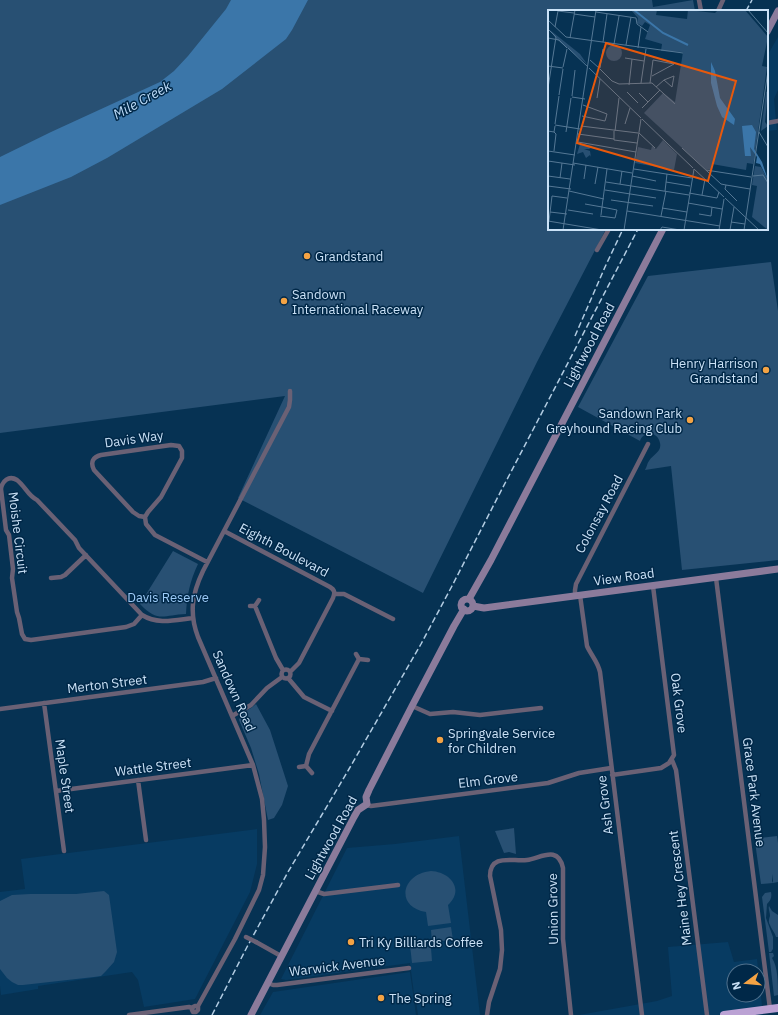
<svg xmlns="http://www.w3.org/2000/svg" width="778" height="1015" font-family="'IBM Plex Sans',sans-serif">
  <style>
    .built { fill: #073b62; fill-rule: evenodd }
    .green { fill: #285073 }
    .water { fill: #3b76a9 }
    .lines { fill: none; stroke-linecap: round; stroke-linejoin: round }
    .street { stroke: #6a6175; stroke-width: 4.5 }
    .secondary { stroke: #8b7b9b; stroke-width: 7 }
    .highway { stroke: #bba2d4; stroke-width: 8 }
    .rail { stroke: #b2cce2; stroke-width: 1.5; stroke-dasharray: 6 3; stroke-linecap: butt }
    .street-bridge { stroke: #6a6175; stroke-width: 4.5 }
    .poi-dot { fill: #f4a344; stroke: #002848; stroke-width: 1.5 }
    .labels { text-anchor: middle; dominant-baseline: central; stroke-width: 3; stroke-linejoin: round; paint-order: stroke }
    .poi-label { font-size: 13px; fill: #cbe2f7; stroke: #002848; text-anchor: start }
    .street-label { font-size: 13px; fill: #cbe2f7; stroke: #002848 }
    .park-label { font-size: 13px; fill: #9dcbf7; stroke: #002848 }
    .water-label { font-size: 14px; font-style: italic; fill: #bcdbf8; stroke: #002848 }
    .inset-river { fill: none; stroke: #3b76a9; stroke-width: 2 }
    .inset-road { fill: none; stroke: #557895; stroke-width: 1 }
    .view { fill: #e8590c; fill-opacity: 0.15; stroke: #e8590c; stroke-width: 2 }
    .inset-edge { fill: none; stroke: #cbe2f7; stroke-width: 2 }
  </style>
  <rect width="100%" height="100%" fill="#063253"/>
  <!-- built -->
  <path class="built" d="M778,37V90L774,99L777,130L767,131V56Z
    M257,829V864L250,892L195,999L144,1007L138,980L132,972L38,986V989L1,995L0,986V892L25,889L21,859Z
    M459,836L480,1015H418L415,994H414L410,963L286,980L281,979L347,848L395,844Z
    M728,942L734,962L757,959L763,1015H549H579L657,1001L672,996L668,947ZM734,971H758V995H734Z
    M410,972L416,1015H260L273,992Z"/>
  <!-- green -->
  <path class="green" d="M0,0H652L653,7L693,0L695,11H549V229H606L537,362L423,593L238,498L285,396L0,433Z
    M771,262L778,311V560L682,570L671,466L645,470C647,467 647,463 649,461C653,454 662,452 660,443C658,431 643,431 640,441L578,407L648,276Z
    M173,551L198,564C190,581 187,595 186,614C163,615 158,623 140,604Z
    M256,704L270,730L288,786L282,805L274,818L268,820L259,774L251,748L239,720C241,712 250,710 256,704Z
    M514,828L516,854L509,852L504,853L495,831Z
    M777,836L778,843V882L773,883V874L772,881L773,883L761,884L755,842L760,838Z
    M431,871C450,872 465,889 448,905L451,923L428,926L426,912C395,907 401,874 431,871Z
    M104,891L109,895L117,952L114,962L106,971L101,976L94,977L23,985H18L12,982L7,978L0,969V901L12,895L30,894H76Z
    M771,892C772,897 771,900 767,904L766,918L773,937V949L771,952H769L762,897L765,893Z
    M769,906L772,911L778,915V937H776C774,931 772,930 770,925C768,922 769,919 770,916C770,912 768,909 769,906Z
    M451,927L453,940L432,942L431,930Z
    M420,944L431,948L432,961L412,963L410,945Z
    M769,953H773L774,956L772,958C778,967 778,983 778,995L774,996Z"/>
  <!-- water -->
  <path class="water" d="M231,0H308L292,30L286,39L222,89L107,158L71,177L0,205V157L51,132L160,82L174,71L188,56L226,9Z"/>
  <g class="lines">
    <!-- street -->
    <path class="street" d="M699,0L701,11
      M718,11L723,0
      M767,123L778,121
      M597,250L609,229
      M145,517L139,516L133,512L94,470C90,462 93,457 101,455L171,445L179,446L182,451V458L161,497L148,512L145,517L146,524L155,535L207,562
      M224,531L330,587C335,590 335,593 333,598L299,663L290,672
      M51,578L61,577L65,575L86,555
      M716,578L770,1009
      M335,594H344L393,619
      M580,595L587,646C591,655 598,662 600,672L642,1015
      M575,596V590L576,584L648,444
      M250,606H255L259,600
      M255,606L276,658L283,670
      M142,615L134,624L126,627L31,640L25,639L22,634L19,618L17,612L12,578L13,569L9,535L6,530L1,489C2,481 9,475 17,480C25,486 28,496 37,500L75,540L79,548L142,615C158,625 175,620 193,618
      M356,654L359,659L368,660
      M281.5 674a4.5 4.5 0 1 1 9 0a4.5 4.5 0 1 1-9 0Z
      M288,678L304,697L332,711
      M44,703L64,851
      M412,706L430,714L453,712L480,715L541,708
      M0,709L203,682L216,678
      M232,716L251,705L267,688L282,677
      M672,760L676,770L707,1015
      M306,766L309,754L359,659
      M299,767L306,766L312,773
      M612,775L661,768L669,763L674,755L653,586
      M138,780L146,840
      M56,791L253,765
      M366,805L371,806L548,783L579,773L611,768
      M315,891L324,894L398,885
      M256,942L281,956
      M268,983L273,985H277L409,968
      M198,1006H195L193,1007L192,1010L193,1012H196L198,1010V1006L235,939L259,890L263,875L265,847L264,820L262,799L253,765L198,637C189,613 192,594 203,571L289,407L290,400V391
      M129,1015L189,1007L192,1008
      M487,1015L489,1002L500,969L502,950L501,930L490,876C490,853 513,862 527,860C541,858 558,845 563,868V939L571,1015"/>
    <!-- secondary -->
    <path class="secondary" d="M767,32L778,11
      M469,599L491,560L663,229
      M461 605a6 6 0 1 1 12 0a6 6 0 1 1-12 0Z
      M473,606L484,608L778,569
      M251,1015L354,817L358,810L367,804L366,797L369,790L412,706L454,626L464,609"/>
    <!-- highway -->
    <path class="highway" d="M724,1015L778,1008"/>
    <!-- rail -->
    <path class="rail" d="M746,11L752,0
      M575,336L605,267L623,229
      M212,1015L247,947L288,872L349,769L421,644L452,586L502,489L638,229"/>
    <!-- street-bridge -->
    <path class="street-bridge" d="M246,937L256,942"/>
  </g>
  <!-- markers -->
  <g class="poi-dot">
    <circle cx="307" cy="256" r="4"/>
    <circle cx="284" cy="301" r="4"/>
    <circle cx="766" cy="370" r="4"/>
    <circle cx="690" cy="420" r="4"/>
    <circle cx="440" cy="740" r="4"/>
    <circle cx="351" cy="942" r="4"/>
    <circle cx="381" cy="998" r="4"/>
  </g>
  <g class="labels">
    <!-- poi labels -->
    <g class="poi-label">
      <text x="315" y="256">Grandstand</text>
      <text x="292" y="294">Sandown<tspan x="292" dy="15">International Raceway</tspan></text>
      <text x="758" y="363" text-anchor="end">Henry Harrison<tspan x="758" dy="15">Grandstand</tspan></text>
      <text x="682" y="413" text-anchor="end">Sandown Park<tspan x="682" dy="15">Greyhound Racing Club</tspan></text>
      <text x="448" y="733">Springvale Service<tspan x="448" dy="15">for Children</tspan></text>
      <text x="359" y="942">Tri Ky Billiards Coffee</text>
      <text x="389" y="998">The Spring</text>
    </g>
    <!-- street labels -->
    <g class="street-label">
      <text transform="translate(589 345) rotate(-62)">Lightwood Road</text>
      <text transform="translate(134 439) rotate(-8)">Davis Way</text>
      <text transform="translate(599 514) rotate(-62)">Colonsay Road</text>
      <text transform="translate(18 533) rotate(83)">Moishe Circuit</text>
      <text transform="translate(284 550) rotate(28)">Eighth Boulevard</text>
      <text transform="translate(624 577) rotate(-8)">View Road</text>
      <text transform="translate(107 684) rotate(-7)">Merton Street</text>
      <text transform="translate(234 691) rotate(66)">Sandown Road</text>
      <text transform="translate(679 703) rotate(83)">Oak Grove</text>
      <text transform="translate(153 767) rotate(-7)">Wattle Street</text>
      <text transform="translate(65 776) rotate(82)">Maple Street</text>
      <text transform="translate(488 780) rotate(-7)">Elm Grove</text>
      <text transform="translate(754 792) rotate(83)">Grace Park Avenue</text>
      <text transform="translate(605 805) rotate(-97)">Ash Grove</text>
      <text transform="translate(331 838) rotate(-61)">Lightwood Road</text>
      <text transform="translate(680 888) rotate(-97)">Maine Hey Crescent</text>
      <text transform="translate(553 909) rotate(-91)">Union Grove</text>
      <text transform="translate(337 966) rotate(-7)">Warwick Avenue</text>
    </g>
    <!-- park labels -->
    <g class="park-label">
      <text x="168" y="597">Davis Reserve</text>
    </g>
    <!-- water labels -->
    <g class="water-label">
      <text transform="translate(142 100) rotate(-29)">Mile Creek</text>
    </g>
  </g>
  <!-- overview -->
  <g transform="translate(548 10)">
    <rect width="220" height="220" fill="#063253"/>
    <path d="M83,0H109L108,5L139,9L140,0L167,3L170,0H197L220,27L214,56L219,57L206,150L205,154L199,153L198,160L164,154L163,160L157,159L96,103L115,83L127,92L135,42L113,41L114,34L97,29L102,15L97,12L94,16L89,13L90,8ZM2,20L32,44L39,54L8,29ZM58 43a8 8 0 1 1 16 0a8 8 0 1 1-16 0ZM220,81L217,112L220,116L213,121L218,82ZM115,130L129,144L126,160L87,153L90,137L103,140L104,136L108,139ZM32,134L45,136L41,138L43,139H36L42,141L43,147L42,145L38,148L35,142L29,144ZM207,156L213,157L220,170V220L204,207L209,176L204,175Z" fill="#285073"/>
    <path d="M163,52L167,61L172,88L187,109L186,115L174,107L169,96L163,73ZM204,115L208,122L206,139L214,152L220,170L212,154L208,153L209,147L202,137L203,146H197L194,116Z" fill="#3b76a9"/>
    <path class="inset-river" d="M86,0L115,23L140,35"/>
    <path class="inset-road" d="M200,0L220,23M48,2L88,8L89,14L100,22M26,4L47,7M0,10L18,27L135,43M7,17L10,1L26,3M0,19L8,27L0,78M0,28L11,30L19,38M22,28L27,0M55,32L59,4M66,34L71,6M78,35L83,7M20,38L40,57M90,38L93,17M77,48L96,51M42,50L51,58M0,56L15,58M15,57L19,39M41,58L93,108M52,58L55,39M52,59L64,71L71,74L104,73L127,94M93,73L98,39M102,73L105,50L126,54L104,66M81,75L84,49M108,77L116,70L124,77L126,66L116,70M79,82L90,93M91,83L100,92M11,85L15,59M24,86L27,60M24,87L37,89M49,88L52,69M94,98L112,80M34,106L57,111L59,104L35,95M94,109L145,158M7,114L11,86M77,114L82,98M7,115L32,119M33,116L90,123M0,121L6,122L7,116M66,121V130L89,133M67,121L71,88M6,122L8,124L6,141M18,122L23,88M211,122L220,137M91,123L107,138M30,124L66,129M30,132L88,142M134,138L173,174L178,175L177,179L189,191M0,141L27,145M0,151L27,155M25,153L84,163M86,159L144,168M146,159L176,187M158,160L203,167M0,166L22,169M84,166L108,171M205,166L215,165L220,173M12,168L14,153M36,169L38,155M58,172L141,185M118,172L142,176M47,174L50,157M72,174L74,161M178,175L202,179M0,176L23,179M57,180L108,188M21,181L56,189M117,181L119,164M141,183L169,188L171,182M154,185L157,169M177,188L211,220M63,190L105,196M140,193L174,199M37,194L54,197M54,197L59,159M114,198L139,202M20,200L45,204M79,201L172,216M2,202L19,204M151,204L163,206L164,197M52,206L67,208L69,200L54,197L53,205M113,206L118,181M0,211L54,220M1,211L4,186L19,188M183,212L197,214M15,220L48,0M76,220L93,109M112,220L114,217L132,220M136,220L146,159M171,220L176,189M182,220L186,197M196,220L220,61"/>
    <path class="view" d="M58,33L188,71L160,171L29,133Z"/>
    <rect width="220" height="220" class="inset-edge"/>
  </g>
  <!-- north arrow -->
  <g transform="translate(746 983) rotate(254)"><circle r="19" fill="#002848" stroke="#51728e"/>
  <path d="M0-3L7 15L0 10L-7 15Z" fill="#f4a344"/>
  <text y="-6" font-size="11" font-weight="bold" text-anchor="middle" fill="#cbe2f7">N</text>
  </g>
</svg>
